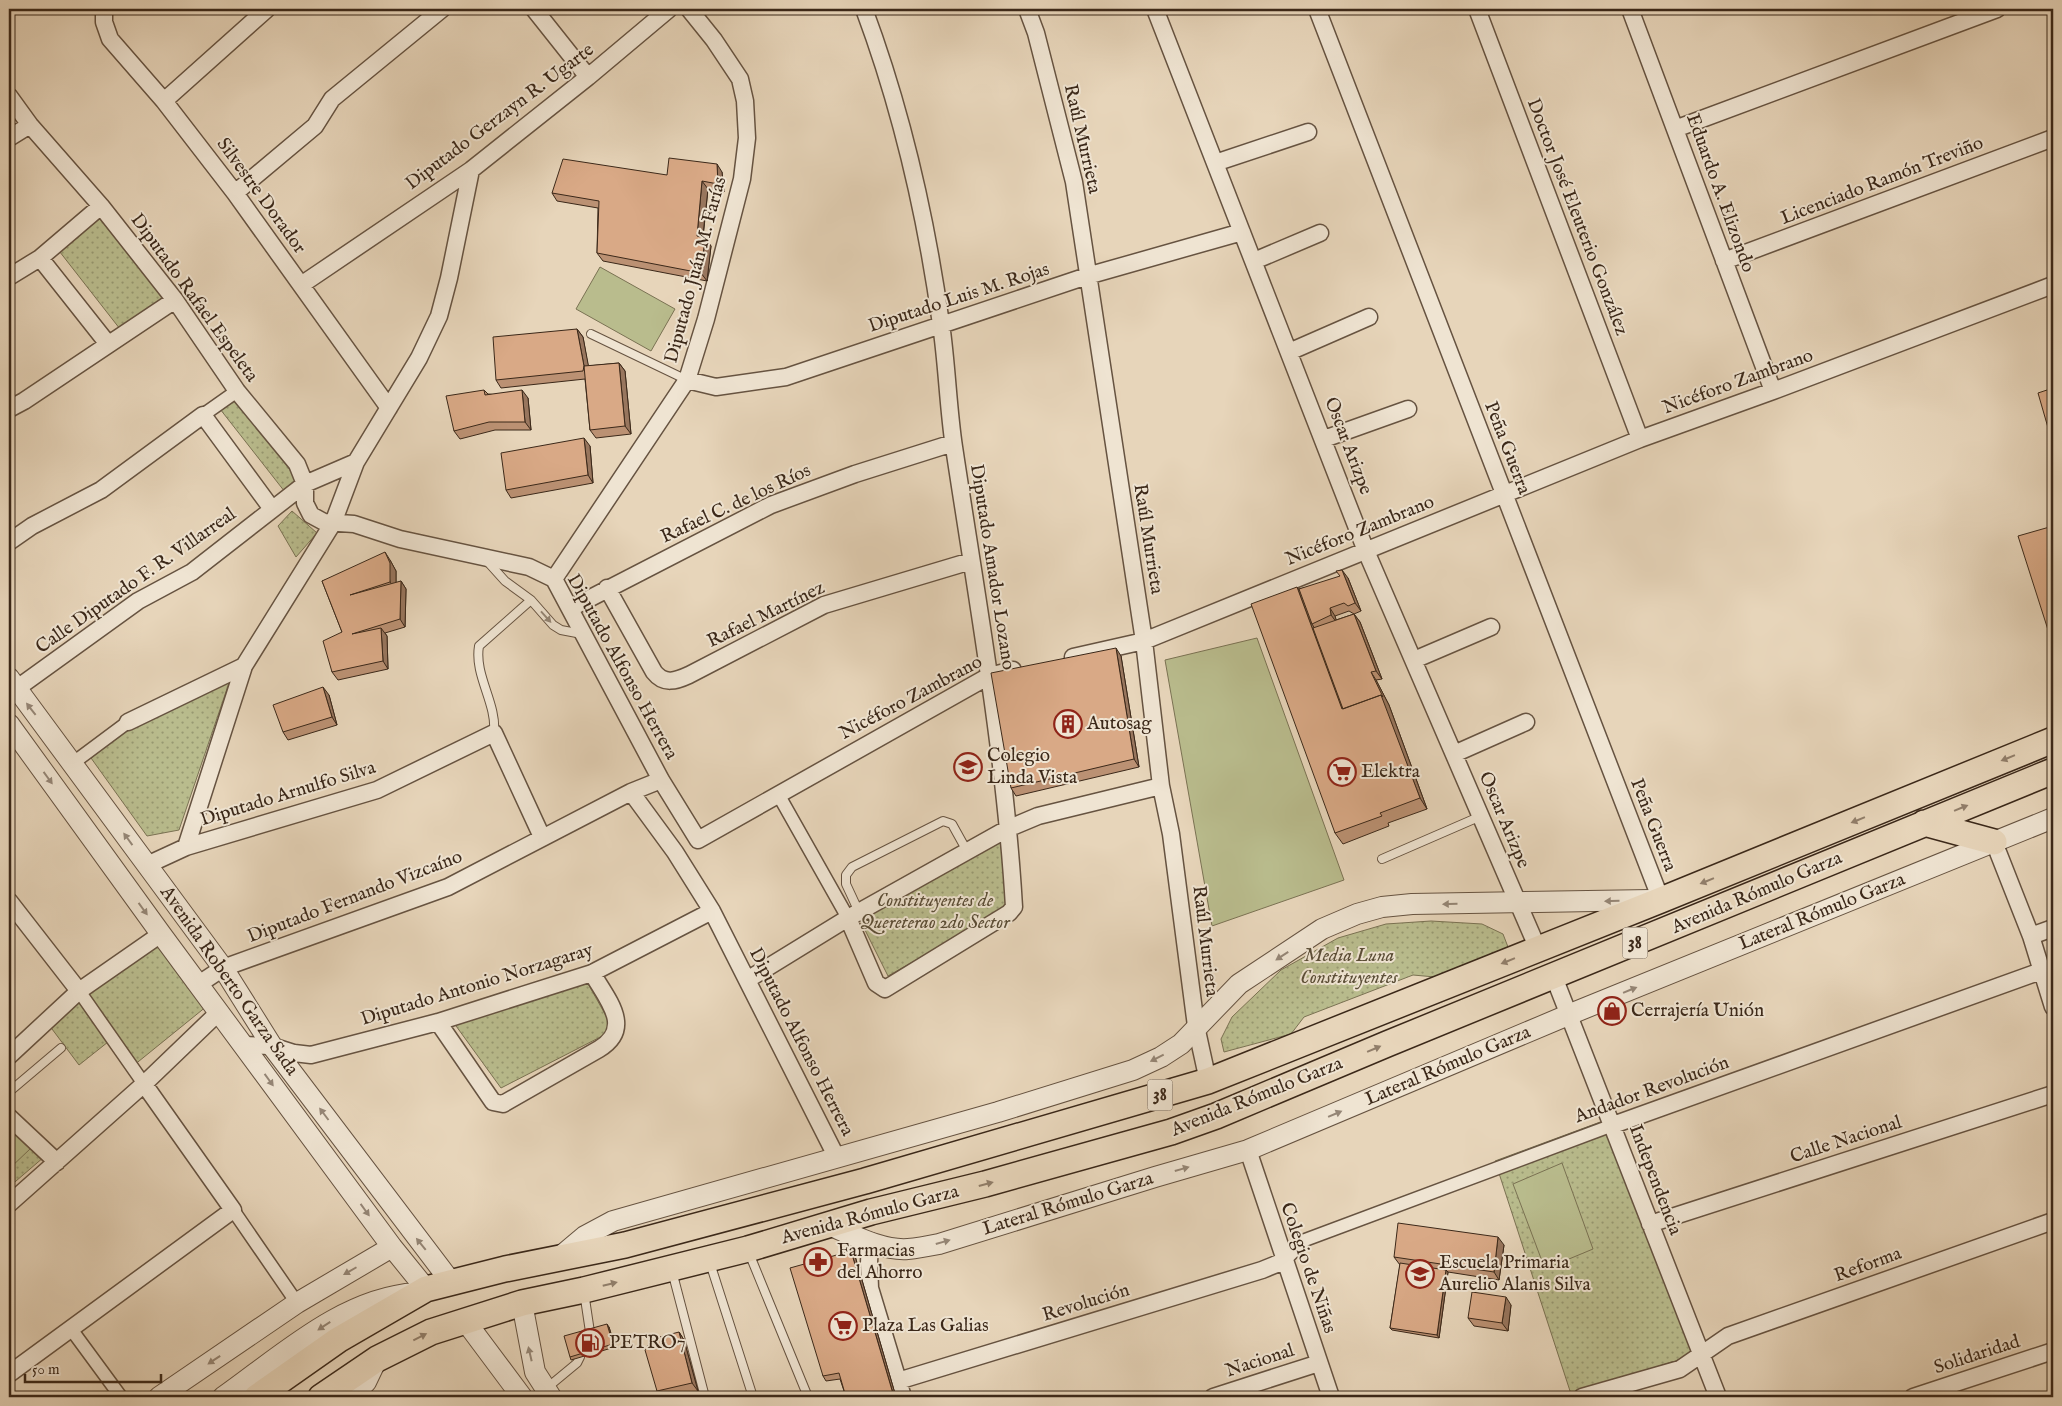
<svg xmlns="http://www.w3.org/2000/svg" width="2062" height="1406" viewBox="0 0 2062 1406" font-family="'IM FELL English',serif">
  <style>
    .park { fill: url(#park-dots); stroke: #7a7253 }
    .garden { fill: #b9bc8d; stroke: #7a7253 }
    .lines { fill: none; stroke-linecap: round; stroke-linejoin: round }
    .service-casing { stroke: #665341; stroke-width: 10 }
    .pedestrian-casing { stroke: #665341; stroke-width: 15 }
    .minor-casing { stroke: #665341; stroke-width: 19 }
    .tertiary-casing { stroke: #665341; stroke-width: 22 }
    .primary-casing { stroke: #3b2819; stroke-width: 28 }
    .service { stroke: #efe4d2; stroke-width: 8 }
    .pedestrian { stroke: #efe4d2; stroke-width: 12 }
    .minor { stroke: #efe4d2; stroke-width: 16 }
    .tertiary { stroke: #efe4d2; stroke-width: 20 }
    .primary { stroke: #e7d5ba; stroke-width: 25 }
    .wall { fill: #bb9173; stroke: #3b2819 }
    .shaded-wall { fill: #98765e; stroke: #3b2819 }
    .building { fill: #d9a986; stroke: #3b2819 }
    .oneway { fill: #958676 }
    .oneway2 { fill: #917e6a }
    .labels { text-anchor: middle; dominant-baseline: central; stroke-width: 4; stroke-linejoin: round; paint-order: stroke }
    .shield { fill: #efe4d2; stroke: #716050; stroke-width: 1 }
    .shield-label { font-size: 18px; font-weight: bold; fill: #3b2819 }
    .street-label { font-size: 19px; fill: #3b2819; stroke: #efe4d2 }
    .poi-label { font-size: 19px; fill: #3b2819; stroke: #efe4d2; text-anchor: start }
    .park-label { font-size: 19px; font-style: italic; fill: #5a4d36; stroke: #efe4d2 }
  </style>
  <defs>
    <pattern id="park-dots" width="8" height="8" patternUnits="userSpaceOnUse" patternTransform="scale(1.25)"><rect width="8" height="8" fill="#b9bc8d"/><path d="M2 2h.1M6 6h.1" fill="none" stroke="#989972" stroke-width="1.8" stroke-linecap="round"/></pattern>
  </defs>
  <rect width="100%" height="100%" fill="#e7d5ba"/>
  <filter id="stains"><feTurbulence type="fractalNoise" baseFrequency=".004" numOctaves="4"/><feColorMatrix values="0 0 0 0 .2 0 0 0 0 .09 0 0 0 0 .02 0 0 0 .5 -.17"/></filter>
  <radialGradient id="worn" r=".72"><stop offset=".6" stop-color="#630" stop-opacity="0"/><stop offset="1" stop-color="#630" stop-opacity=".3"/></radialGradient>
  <path class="park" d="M104 212 166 296 120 329 56 247Z
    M236 397 298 481 285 492 220 409Z
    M292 511 317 533 296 557 278 526Z
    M230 680 179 830 147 836 91 758 132 726Z
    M999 837 1012 905 888 976 859 918Z
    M1431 921 1482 924 1503 934 1508 947 1435 977 1413 975 1304 1017 1291 1034 1224 1052 1221 1039 1232 1017 1281 970 1338 938 1386 924Z
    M157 941 207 1006 128 1070 108 1042 79 1065 49 1025Z
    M587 982 614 1030 501 1088 451 1019Z
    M1603 1121 1694 1355 1571 1394 1495 1161Z
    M9 1123 44 1157 9 1187Z"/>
  <path class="garden" d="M600 267 675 309 651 351 576 309Z
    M1257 638 1344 880 1212 926 1165 660Z
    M9 1126 30 1149 9 1169Z
    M1562 1163 1593 1249 1545 1269 1513 1184Z"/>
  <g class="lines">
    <defs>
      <path id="service" d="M591 334 687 380
        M487 561 505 581 531 600 553 625 561 630 582 634
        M494 733C497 703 474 676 479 646L531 600
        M1382 859 1481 816
        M859 912 846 884V875L852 867 943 821 952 824 967 851
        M9 1092 61 1048
        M749 1253 808 1397
        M710 1263 753 1397
        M672 1271 705 1397
        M584 1292 590 1332
        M536 1397 577 1363 580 1357"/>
      <path id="pedestrian" d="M203 415 237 391
        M73 763 128 722
        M778 794 848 918
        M79 991 144 1084
        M233 1210 297 1303
        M1284 1261 1305 1240 1613 1125
        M71 1329 121 1397"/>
      <path id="minor" d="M104 9V22L110 39 164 101 235 193 389 408
        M534 9 588 77
        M1027 9 1036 33 1074 182 1144 641 1161 786 1171 834 1196 1026 1208 1081
        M1155 9 1366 551 1538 949
        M1317 9 1661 900
        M1477 9 1640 439
        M1630 9 1773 391
        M9 96 30 125 101 206 175 300 237 391 297 464 305 484V503L311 515 324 522 354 524 400 539 529 567 554 579 661 780 698 840 989 676 1013 670
        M164 101 267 9
        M1675 129 1997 9
        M9 138 30 125
        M1215 163 1308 132
        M235 193 315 126 332 99 442 9
        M40 258 108 344
        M1254 261 1320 233
        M1724 261 2053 138
        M9 277 40 258 101 206
        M301 285 471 170 588 77 669 9
        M1289 352 1369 317
        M687 380 716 387 786 377 1087 276 1242 232
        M9 409 24 401 175 300
        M1324 439 1408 409
        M9 542 32 526 101 490 203 415 272 509
        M554 579 687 380 706 319 742 179 747 138 745 101 740 79 714 40 689 9
        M607 588 654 672C664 685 676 681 689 675L824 605 971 561
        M571 608 771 505 855 474 953 443
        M1073 657 1144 641 1640 439 1773 391 2053 285
        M1414 660 1491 627
        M9 690 16 689 138 601 192 572 305 484 356 462
        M128 722 244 666
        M1454 754 1526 722
        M631 792 675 852 712 911 837 1158
        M1994 842 2031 936 2053 1007
        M186 847 244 666 333 523 356 462 419 358 439 316 449 278 471 170
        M147 865 186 847 377 790 494 733 542 837
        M9 901 79 991
        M848 918 876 983 885 989 1009 913 1014 907C1005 753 977 600 954 447 948 407 947 365 941 324 926 216 902 111 864 9
        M2031 936 2053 928
        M1554 977 1718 1397
        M747 980 848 918 1007 829 1038 816 1161 786
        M199 984 223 968 448 887 631 792 661 780
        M438 1022 493 1102 503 1104 599 1049C634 1028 607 999 592 973
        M243 1045 272 1046 294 1053 311 1055 438 1022 592 973 712 911
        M9 1056 79 991 161 934
        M9 1117 57 1162
        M1613 1125 2041 971
        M1248 1150 1331 1397
        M9 1204 144 1084 219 1012
        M1650 1224 2053 1094
        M870 1241 869 1263 870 1288 903 1397
        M9 1374 233 1210 144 1084
        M898 1381 1262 1270 1284 1261
        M1213 1397 1319 1363
        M1582 1397 1680 1369 1728 1336 2053 1221
        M1913 1397 2053 1351"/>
      <path id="tertiary" d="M9 678 223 968 272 1046 451 1282
        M9 724 161 934 392 1247 426 1289
        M829 1225C853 1235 882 1251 908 1249 919 1248 929 1246 939 1244L1155 1177 1248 1150 1568 1015 2053 818
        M560 1257 585 1236 613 1221 998 1112 1133 1070 1161 1057 1181 1044 1239 984 1322 929 1357 914 1382 907 1412 904 1651 900
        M522 1303 535 1372 551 1397
        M466 1322 522 1397
        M159 1397 297 1303 392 1247
        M223 1397C281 1356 343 1298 416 1293
        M351 1397 366 1382 377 1359"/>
      <path id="primary" d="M1924 823 1994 842
        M257 1397 338 1340 426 1289 505 1269 625 1245 865 1181 1208 1081 1661 900 2053 740
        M321 1397 377 1359 431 1332 522 1303 584 1290 748 1249 871 1212 985 1184 1171 1132 1216 1116 1387 1044 2053 771"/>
    </defs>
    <use href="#service" class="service-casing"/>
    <use href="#pedestrian" class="pedestrian-casing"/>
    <use href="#minor" class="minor-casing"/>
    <use href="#tertiary" class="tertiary-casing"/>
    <use href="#primary" class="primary-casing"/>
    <use href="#service" class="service"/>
    <use href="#pedestrian" class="pedestrian"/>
    <use href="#minor" class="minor"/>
    <use href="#tertiary" class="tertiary"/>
    <use href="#primary" class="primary"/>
  </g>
  <path class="wall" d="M722 172 724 192 708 189 703 238H705L711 246 707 281 603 261 597 253 598 208 557 201 552 193Z
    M577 329 583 337 588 366 619 363 625 371 631 434 596 438 590 430 585 379 501 388 496 380Z
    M484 390 488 394 528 398 531 430H495L460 439 454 431Z
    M590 446 593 483 511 498 506 490Z
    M2053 526V638L2049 633Z
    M390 560 396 571V583L401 581 406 589 405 627 385 633 387 636 388 669 338 680 332 672 342 632 322 581Z
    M1348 578 1361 611 1354 614 1349 611 1335 616 1336 620 1354 614 1360 622 1382 679 1376 680 1389 705 1427 809 1388 823 1389 826 1343 844 1335 833 1299 589Z
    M1121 656 1139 767 1016 796 1011 788Z
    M329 695 337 725 288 740 283 732Z
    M1504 1245 1499 1280 1448 1272 1439 1338 1392 1330 1390 1328 1400 1265 1394 1257Z
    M851 1251 855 1256 896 1397H846L840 1379 826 1381 823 1376Z
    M1511 1305 1508 1331 1474 1326 1468 1318Z
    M609 1327 615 1347 571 1360 570 1357Z
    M679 1332 684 1340 698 1391 671 1397H661L657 1391Z"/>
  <path class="shaded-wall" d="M717 164 722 172 724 192 718 184Z
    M702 181 708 189 702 244 697 236Z
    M705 238 711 246 707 281 701 273Z
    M577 329 583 337 590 374 584 366Z
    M619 363 625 371 631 434 625 426Z
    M522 390 528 398 531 430 525 422Z
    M584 438 590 446 593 483 588 475Z
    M385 552 390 560 396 571V590L390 582Z
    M1342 570 1348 578 1361 611 1355 603Z
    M401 581 406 589 405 627 400 619Z
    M1297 587 1305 597 1312 624 1317 632 1346 711 1342 709Z
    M1330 608 1335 616 1337 623 1331 615Z
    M1354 614 1360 622 1382 679 1376 671Z
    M381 628 387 636 388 669 383 661Z
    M1116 648 1121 656 1139 767 1134 759Z
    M1371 672 1376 680 1389 705 1427 809 1420 798Z
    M323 687 329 695 337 725 332 717Z
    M1498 1237 1504 1245 1499 1280 1494 1272Z
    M851 1251 855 1256 896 1397H894Z
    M1446 1270 1448 1272 1439 1338 1437 1335Z
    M1506 1297 1511 1305 1508 1331 1502 1323Z
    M607 1324 609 1327 615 1347 613 1344Z
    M679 1332 684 1340 698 1391 692 1383Z"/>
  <path class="building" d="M669 158 717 164 718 184 702 181 697 236 705 238 701 273 597 253 599 201 552 193 563 159 667 175Z
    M577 329 584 366 619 363 625 426 590 430 584 366 583 371 496 380 493 337Z
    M2053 388V445L2038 393Z
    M484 390 485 395 522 390 525 422H489L454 431 446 396Z
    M584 438 588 475 506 490 501 453Z
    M2053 526V632L2049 633 2018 536Z
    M385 552 390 563V582L350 595 401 581 400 619 352 634 381 628 383 661 332 672 323 641 342 632 322 581Z
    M1342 570 1355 603 1348 606 1344 603 1330 608 1331 615 1312 624 1299 589 1340 576 1336 571Z
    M1297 587 1342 709 1381 695 1420 798 1380 813 1382 816 1335 833 1251 604Z
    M1354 614 1376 671 1371 672 1383 697 1381 695 1343 709 1313 628Z
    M1116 648 1134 759 1011 788 991 673Z
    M323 687 332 717 283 732 273 705Z
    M1398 1223 1498 1237 1494 1272 1394 1257Z
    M851 1251 894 1397H846L839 1373 823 1376 790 1268Z
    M1400 1263 1446 1270 1437 1335 1390 1328Z
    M1472 1292 1506 1297 1502 1323 1468 1318Z
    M607 1324 613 1344 570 1357 564 1336Z
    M679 1332 692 1383 657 1391 645 1350 652 1339Z"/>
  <defs><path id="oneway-solid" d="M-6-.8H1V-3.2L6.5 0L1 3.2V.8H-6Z" transform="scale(1.25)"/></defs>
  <g class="oneway">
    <use href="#oneway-solid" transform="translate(546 617) rotate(48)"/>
    <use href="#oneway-solid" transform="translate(31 709) rotate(-128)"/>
    <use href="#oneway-solid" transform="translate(48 778) rotate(54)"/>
    <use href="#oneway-solid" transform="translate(128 839) rotate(-126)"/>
    <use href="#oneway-solid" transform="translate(1612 901) rotate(179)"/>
    <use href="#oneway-solid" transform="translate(1450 904) rotate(179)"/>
    <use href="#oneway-solid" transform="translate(143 909) rotate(54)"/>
    <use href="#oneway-solid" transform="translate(1282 956) rotate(147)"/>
    <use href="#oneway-solid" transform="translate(1630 990) rotate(-22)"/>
    <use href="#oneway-solid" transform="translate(1157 1058) rotate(153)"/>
    <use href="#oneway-solid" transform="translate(269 1080) rotate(54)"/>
    <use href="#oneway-solid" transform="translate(324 1114) rotate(-127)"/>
    <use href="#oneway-solid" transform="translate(1335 1114) rotate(-23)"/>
    <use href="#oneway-solid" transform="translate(1182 1169) rotate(-16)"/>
    <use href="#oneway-solid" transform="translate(365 1210) rotate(54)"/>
    <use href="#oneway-solid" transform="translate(943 1242) rotate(-16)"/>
    <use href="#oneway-solid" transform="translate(421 1244) rotate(-129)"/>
    <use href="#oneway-solid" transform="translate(350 1271) rotate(150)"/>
    <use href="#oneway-solid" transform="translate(324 1326) rotate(147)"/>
    <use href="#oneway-solid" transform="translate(530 1354) rotate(-103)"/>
    <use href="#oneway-solid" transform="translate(214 1360) rotate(146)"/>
  </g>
  <g class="oneway2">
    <use href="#oneway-solid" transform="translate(2008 758) rotate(158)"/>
    <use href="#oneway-solid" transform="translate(1961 808) rotate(-22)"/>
    <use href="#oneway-solid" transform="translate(1858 820) rotate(158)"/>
    <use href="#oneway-solid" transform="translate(1707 881) rotate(158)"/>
    <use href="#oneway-solid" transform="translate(1508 961) rotate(158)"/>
    <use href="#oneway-solid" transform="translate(1374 1049) rotate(-23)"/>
    <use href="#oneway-solid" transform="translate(986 1184) rotate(-15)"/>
    <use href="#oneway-solid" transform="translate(610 1284) rotate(-14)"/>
    <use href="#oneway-solid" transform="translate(420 1337) rotate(-27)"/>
  </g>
  <defs>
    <symbol id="building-ring" viewBox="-11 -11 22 22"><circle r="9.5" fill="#efe4d2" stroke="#8f2418" stroke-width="1.5"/><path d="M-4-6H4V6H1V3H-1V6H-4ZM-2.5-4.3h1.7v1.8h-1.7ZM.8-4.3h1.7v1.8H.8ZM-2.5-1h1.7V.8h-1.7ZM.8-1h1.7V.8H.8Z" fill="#8f2418"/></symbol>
    <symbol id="school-ring" viewBox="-11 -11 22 22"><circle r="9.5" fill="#efe4d2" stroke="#8f2418" stroke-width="1.5"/><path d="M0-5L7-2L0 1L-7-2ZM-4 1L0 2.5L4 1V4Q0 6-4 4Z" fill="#8f2418"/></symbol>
    <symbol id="supermarket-ring" viewBox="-11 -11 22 22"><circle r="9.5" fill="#efe4d2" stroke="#8f2418" stroke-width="1.5"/><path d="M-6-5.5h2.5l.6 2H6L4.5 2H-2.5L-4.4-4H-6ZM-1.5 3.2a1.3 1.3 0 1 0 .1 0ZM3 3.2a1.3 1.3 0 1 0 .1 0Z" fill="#8f2418"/></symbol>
    <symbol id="shop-ring" viewBox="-11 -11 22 22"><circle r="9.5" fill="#efe4d2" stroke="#8f2418" stroke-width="1.5"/><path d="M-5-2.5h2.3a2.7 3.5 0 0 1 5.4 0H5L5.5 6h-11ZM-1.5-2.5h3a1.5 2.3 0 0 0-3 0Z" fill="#8f2418"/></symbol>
    <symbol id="pharmacy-ring" viewBox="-11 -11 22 22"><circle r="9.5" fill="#efe4d2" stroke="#8f2418" stroke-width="1.5"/><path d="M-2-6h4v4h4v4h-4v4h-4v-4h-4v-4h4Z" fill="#8f2418"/></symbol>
    <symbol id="fuel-ring" viewBox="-11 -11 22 22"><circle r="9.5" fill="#efe4d2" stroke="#8f2418" stroke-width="1.5"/><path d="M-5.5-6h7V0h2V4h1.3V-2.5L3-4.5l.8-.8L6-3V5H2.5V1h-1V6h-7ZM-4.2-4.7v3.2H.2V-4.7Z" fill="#8f2418"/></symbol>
  </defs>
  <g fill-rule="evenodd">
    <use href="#building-ring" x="1052" y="708" width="32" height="32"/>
    <use href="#school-ring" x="952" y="751" width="32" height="32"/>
    <use href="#supermarket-ring" x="1326" y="756" width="32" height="32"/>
    <use href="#shop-ring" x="1596" y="995" width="32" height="32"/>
    <use href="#pharmacy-ring" x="802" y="1246" width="32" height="32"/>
    <use href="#school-ring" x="1404" y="1258" width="32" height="32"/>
    <use href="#supermarket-ring" x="827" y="1310" width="32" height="32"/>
    <use href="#fuel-ring" x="574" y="1327" width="32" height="32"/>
  </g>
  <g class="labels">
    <g class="shield">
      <rect x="1622.5" y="927.5" width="25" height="31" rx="4"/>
      <rect x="1147.5" y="1079.5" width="25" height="31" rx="4"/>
    </g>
    <g class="shield-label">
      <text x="1635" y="943">38</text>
      <text x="1160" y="1095">38</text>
    </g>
    <g class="street-label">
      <text transform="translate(500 117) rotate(-37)">Diputado Gerzayn R. Ugarte</text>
      <text transform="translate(1082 139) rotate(77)">Raúl Murrieta</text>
      <text transform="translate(1882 181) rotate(-21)">Licenciado Ramón Treviño</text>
      <text transform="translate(1720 193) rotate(70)">Eduardo A. Elizondo</text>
      <text transform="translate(261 196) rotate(54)">Silvestre Dorador</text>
      <text transform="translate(1577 217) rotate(69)">Doctor José Eleuterio González</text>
      <text transform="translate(696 270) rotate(-75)">Diputado Juán M. Farías</text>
      <text transform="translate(194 298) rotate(54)">Diputado Rafael Espeleta</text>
      <text transform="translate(959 298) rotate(-18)">Diputado Luis M. Rojas</text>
      <text transform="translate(1738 382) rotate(-20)">Nicéforo Zambrano</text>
      <text transform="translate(1348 446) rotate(69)">Oscar Arizpe</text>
      <text transform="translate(1507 448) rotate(69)">Peña Guerra</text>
      <text transform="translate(736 504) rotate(-25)">Rafael C. de los Ríos</text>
      <text transform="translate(1360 531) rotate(-22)">Nicéforo Zambrano</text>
      <text transform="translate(1148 539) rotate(81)">Raúl Murrieta</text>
      <text transform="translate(992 567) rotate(81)">Diputado Amador Lozano</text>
      <text transform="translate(136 581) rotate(-35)">Calle Diputado F. R. Villarreal</text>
      <text transform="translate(766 615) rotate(-26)">Rafael Martínez</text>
      <text transform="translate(622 667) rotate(61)">Diputado Alfonso Herrera</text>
      <text transform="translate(911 698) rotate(-28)">Nicéforo Zambrano</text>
      <text transform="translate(288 794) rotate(-17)">Diputado Arnulfo Silva</text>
      <text transform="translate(1504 820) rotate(67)">Oscar Arizpe</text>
      <text transform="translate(1653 825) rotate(69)">Peña Guerra</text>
      <text transform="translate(1757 893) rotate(-23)">Avenida Rómulo Garza</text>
      <text transform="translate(355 897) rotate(-21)">Diputado Fernando Vizcaíno</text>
      <text transform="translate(1822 912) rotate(-22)">Lateral Rómulo Garza</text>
      <text transform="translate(1205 941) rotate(83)">Raúl Murrieta</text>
      <text transform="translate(229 981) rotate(55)">Avenida Roberto Garza Sada</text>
      <text transform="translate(477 985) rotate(-17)">Diputado Antonio Norzagaray</text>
      <text transform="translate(801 1042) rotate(63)">Diputado Alfonso Herrera</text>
      <text transform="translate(1448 1066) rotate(-23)">Lateral Rómulo Garza</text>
      <text transform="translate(1652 1090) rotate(-20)">Andador Revolución</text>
      <text transform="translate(1257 1097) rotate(-22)">Avenida Rómulo Garza</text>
      <text transform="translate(1846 1140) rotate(-18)">Calle Nacional</text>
      <text transform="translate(1655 1180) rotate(69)">Independencia</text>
      <text transform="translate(1068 1204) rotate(-17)">Lateral Rómulo Garza</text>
      <text transform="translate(870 1215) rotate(-15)">Avenida Rómulo Garza</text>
      <text transform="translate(1868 1265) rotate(-20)">Reforma</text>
      <text transform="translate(1308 1268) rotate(71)">Colegio de Niñas</text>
      <text transform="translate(1086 1303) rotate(-17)">Revolución</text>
      <text transform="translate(1977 1355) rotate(-18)">Solidaridad</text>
      <text transform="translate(1260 1361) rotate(-18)">Nacional</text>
    </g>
    <g class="poi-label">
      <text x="1087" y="724">Autosag</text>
      <text x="987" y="756">Colegio<tspan x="987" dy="22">Linda Vista</tspan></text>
      <text x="1361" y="772">Elektra</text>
      <text x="1631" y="1011">Cerrajería Unión</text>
      <text x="837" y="1251">Farmacias<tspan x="837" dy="22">del Ahorro</tspan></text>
      <text x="1439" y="1263">Escuela Primaria<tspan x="1439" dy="22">Aurelio Alanis Silva</tspan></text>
      <text x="862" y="1326">Plaza Las Galias</text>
      <text x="609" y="1343">PETRO7</text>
    </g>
    <g class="park-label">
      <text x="935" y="901">Constituyentes de<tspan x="935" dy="22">Quereterao 2do Sector</tspan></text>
      <text x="1349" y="956">Media Luna<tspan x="1349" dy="22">Constituyentes</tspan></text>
    </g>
  </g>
  <rect width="2062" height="1406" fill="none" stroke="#e7d5ba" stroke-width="30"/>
  <rect x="10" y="10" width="2042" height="1386" fill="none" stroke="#3b2819" stroke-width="2.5"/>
  <rect x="15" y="15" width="2032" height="1376" fill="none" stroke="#3b2819"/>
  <path d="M25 1374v8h136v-8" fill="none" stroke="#3b2819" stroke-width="2.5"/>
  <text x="32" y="1374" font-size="15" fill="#3b2819" stroke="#efe4d2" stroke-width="4" paint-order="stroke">50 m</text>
  <rect width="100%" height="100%" filter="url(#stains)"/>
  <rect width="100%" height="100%" fill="url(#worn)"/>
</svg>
